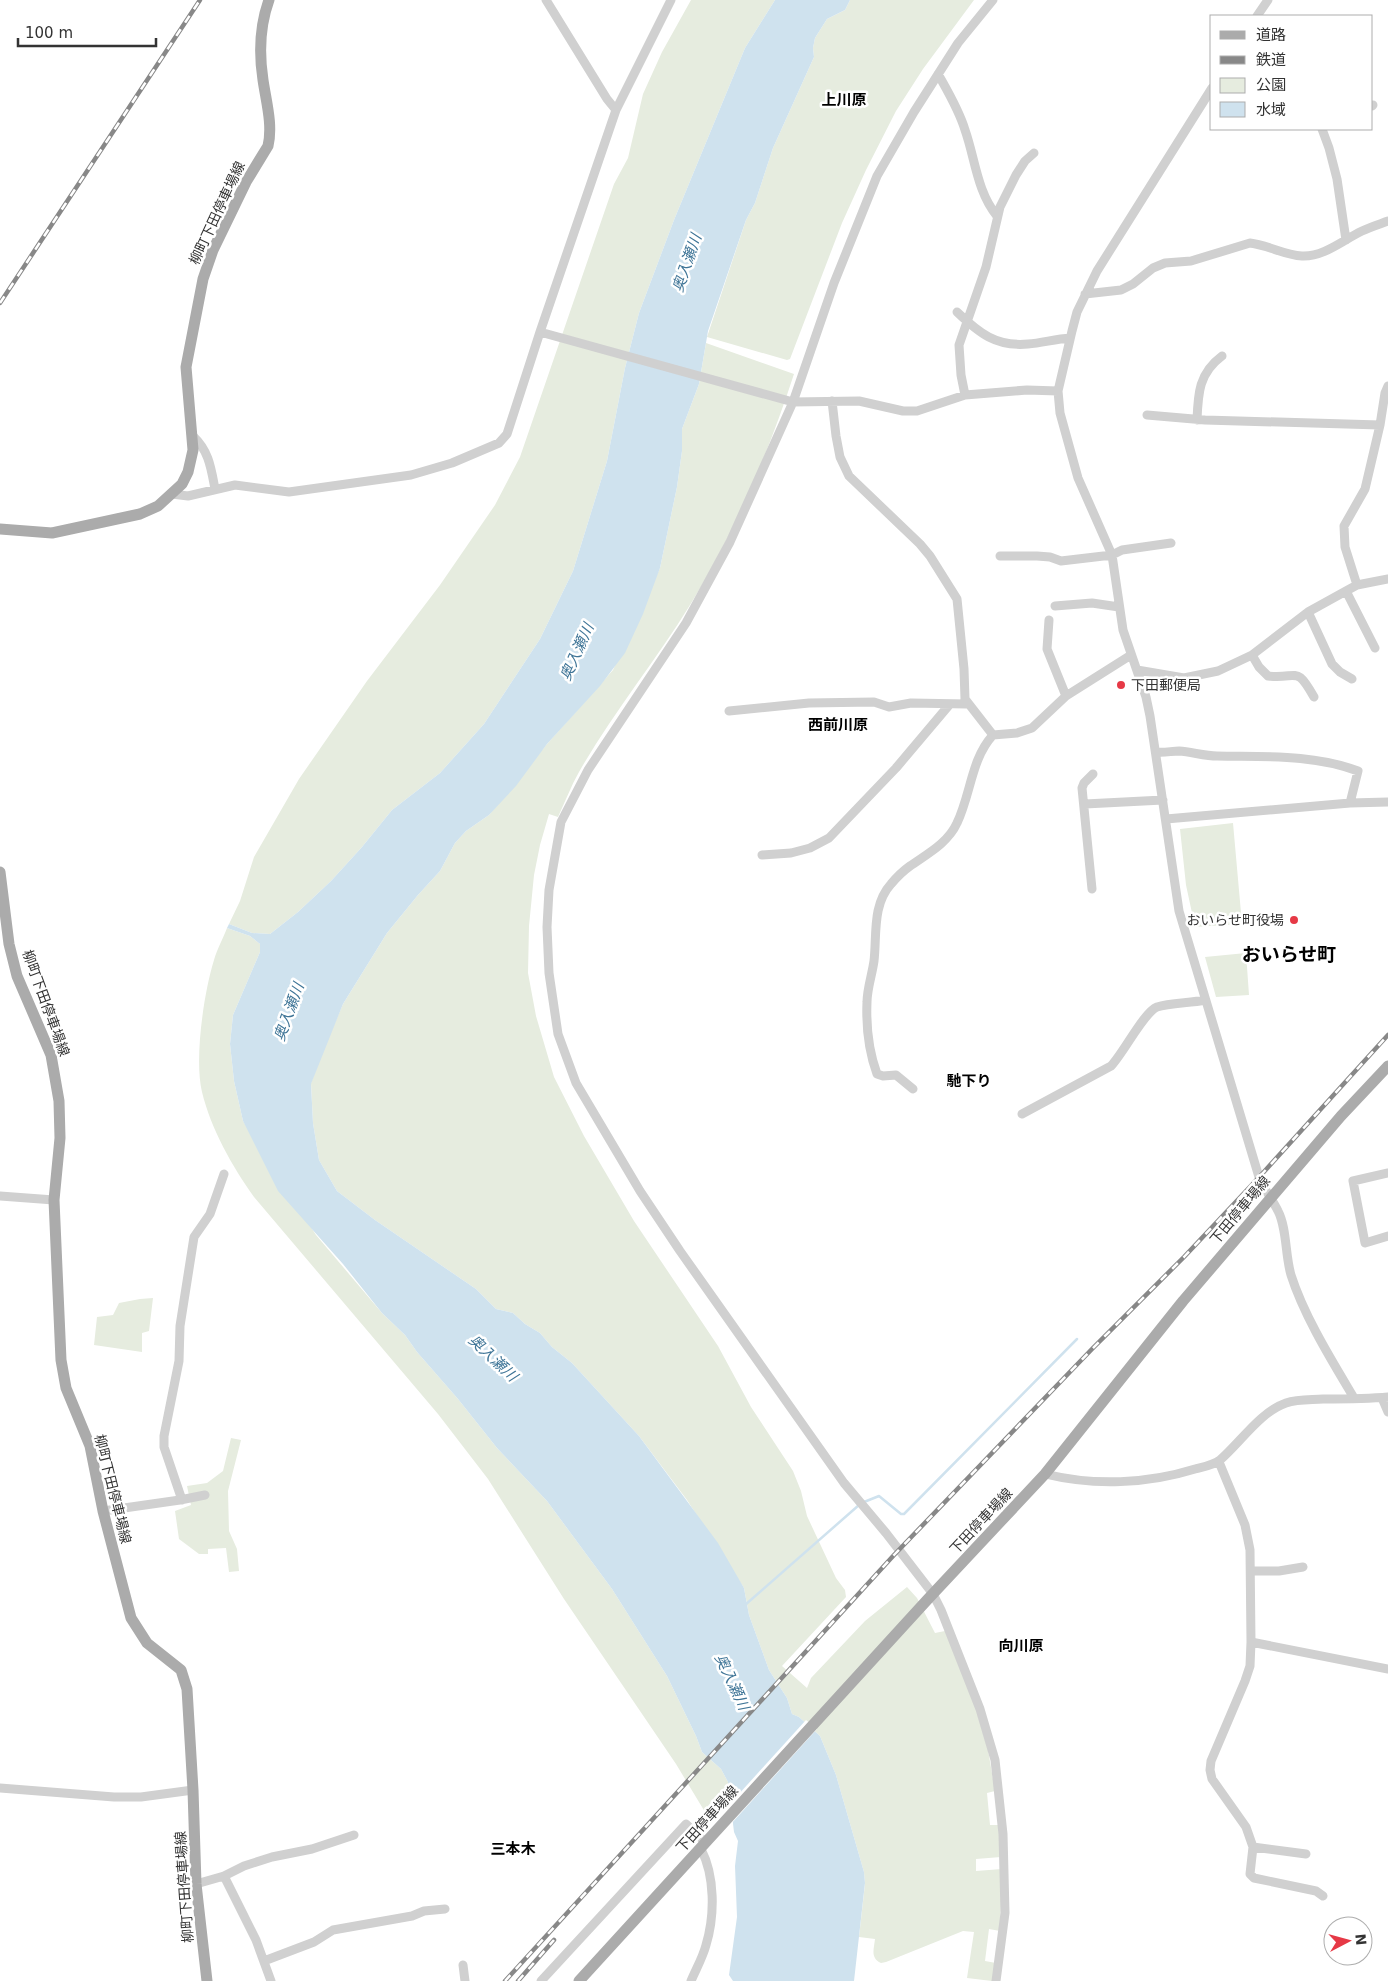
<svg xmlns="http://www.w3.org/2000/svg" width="1388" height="1981" viewBox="0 0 1388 1981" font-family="'DejaVu Sans','Noto Sans JP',sans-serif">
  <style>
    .green { fill: #e6ecdf }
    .water { fill: #cfe2ee }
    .pier { fill: #fff }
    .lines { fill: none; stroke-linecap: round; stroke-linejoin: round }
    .stream { stroke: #cfe2ee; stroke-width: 2.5 }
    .minor { stroke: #d0d0d0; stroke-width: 9 }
    .major { stroke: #ababab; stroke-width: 11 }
    .rail-casing { stroke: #888; stroke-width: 4.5 }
    .rail { stroke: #fff; stroke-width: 2.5; stroke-dasharray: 8; stroke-linecap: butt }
    .poi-dot { fill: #e63946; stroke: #fff; stroke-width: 2 }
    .labels { text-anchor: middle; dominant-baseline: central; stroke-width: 5; stroke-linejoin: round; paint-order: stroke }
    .street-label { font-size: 14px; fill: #333; stroke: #fff }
    .poi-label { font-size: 14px; fill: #333; stroke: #fff; text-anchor: start }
    .neighbourhood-label { font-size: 15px; font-weight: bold; fill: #000; stroke: #fff }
    .water-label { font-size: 15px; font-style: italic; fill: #3f7597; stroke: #fff }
    .district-label { font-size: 19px; font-weight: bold; fill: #000; stroke: #fff }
  </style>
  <rect width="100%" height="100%" fill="#fff"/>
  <path class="green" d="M691 0H775L745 48 674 220 639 313 625 368 607 461 573 571 540 639 484 724 440 773 392 810 362 847 331 881 298 912 270 934 252 933 229 924 240 901 254 857 299 779 367 681 440 585 495 505 520 457 614 184 628 158 643 94 662 52Z
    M850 0H974L923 69 896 111 866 170 842 223 790 359 787 360 707 337 746 220 755 203 773 148 814 57 813 48 815 38 827 19 845 10Z
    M706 343 794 374C768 454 734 534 690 605 655 662 612 714 579 772 571 786 565 802 558 817L549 814 540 845 534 875 529 926 528 973 536 1016 554 1077 584 1136 634 1221 718 1346 751 1407 793 1471 801 1491 807 1516 836 1578 845 1590 846 1597 782 1666 807 1688 811 1678 865 1621 907 1587 917 1598 935 1633 945 1631 976 1709 988 1750 995 1791 987 1793 990 1825H999L1001 1857 976 1859V1871L1002 1869 1000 1931 989 1929 985 1961 996 1963 992 1981 967 1978 974 1932 963 1931 886 1962 881 1963C870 1958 874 1949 875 1939L859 1937 865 1884 864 1872 836 1775 820 1736 799 1717 792 1714 787 1698 769 1670 749 1615 744 1588 687 1500 639 1436 572 1363 552 1347 540 1333 525 1324 513 1313 496 1309 476 1289 375 1220 337 1191 319 1160 313 1123 311 1083 325 1046 343 1004 387 933 418 895 440 871 455 843 466 831 489 815 547 744 613 670 660 568 677 487 682 451V429L699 384Z
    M1233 823 1242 924 1195 927 1186 885 1180 829Z
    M227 928 250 936 260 944V952L233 1015 230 1044 234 1081 243 1121 316 1235 382 1313 405 1335 417 1352 458 1399 497 1448 547 1501 612 1589 667 1676 696 1736 702 1752 721 1769 728 1782 729 1791C722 1800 715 1809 705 1812L676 1764 564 1599 488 1479 438 1414 254 1197C232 1166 211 1129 202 1092 194 1059 204 992 214 960 217 949 223 939 227 928Z
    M1246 953 1249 995 1216 997 1205 957Z
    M153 1298 149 1331 142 1333V1352L94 1345 97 1317 113 1315 119 1303 140 1299Z
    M231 1438 241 1440 228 1491 229 1531 237 1549 239 1571 229 1572 226 1548 208 1549V1554H199L179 1539 175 1511 191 1505 187 1486 207 1483 223 1471Z"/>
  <path class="water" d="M775 0H850L845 10 827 19 815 38 813 48 814 57 773 148 755 203 746 220 708 331 699 384 682 429V451L677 487 660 568 643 614 625 653 600 686 547 744 516 786 489 815 466 831 455 843 440 871 418 895 387 933 343 1004 311 1084 313 1123 319 1160 337 1191 375 1220 476 1289 496 1309 513 1313 525 1324 540 1333 552 1347 572 1363 639 1436 718 1543 744 1588 749 1615 769 1670 787 1698 792 1714 799 1717 820 1736 836 1775 864 1872 865 1883 854 1981H733L729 1975 737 1917 735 1866 738 1841 734 1832 728 1782 721 1769 702 1752 696 1736 667 1676 612 1589 547 1501 497 1448 458 1399 417 1352 405 1335 382 1313 343 1264 278 1191 243 1121 234 1081 230 1044 233 1015 260 952V944L250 936 227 928 229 924 252 933 270 934 298 912 331 881 362 847 392 810 440 773 484 724 540 639 573 571 607 461 625 368 639 313 674 220 745 48Z"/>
  <path class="pier" d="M806 1720 817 1729 731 1824 728 1806Z"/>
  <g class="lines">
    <path class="stream" d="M864 1502 879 1496 901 1514H904L1077 1339
      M745 1605 859 1505"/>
    <path class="minor" d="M546 0 607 99 616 110
      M993 0 958 43 914 112 877 176 834 283 793 402 730 542 686 623 588 770 561 822 549 890 547 927 549 973 558 1034 576 1083 640 1191 680 1251 844 1483 886 1533 933 1594 941 1610 980 1709 995 1760 1003 1834 1005 1913 996 1981
      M1257 16 1268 0
      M938 74C948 92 959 110 965 130 975 158 977 192 997 216
      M1212 88 1097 271 1077 312 1072 331 1058 391 1060 413 1078 478 1112 555 1123 630 1146 697 1150 716 1179 911 1259 1177C1264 1189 1272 1199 1278 1211 1287 1228 1285 1255 1291 1275 1304 1316 1332 1361 1354 1398
      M1372 106 1373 105
      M1322 129 1329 148 1337 179 1346 240
      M1085 294 1121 290 1133 284 1153 268 1165 263 1191 261 1250 243C1268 245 1284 255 1302 256 1324 257 1343 240 1362 231 1370 227 1380 224 1388 221
      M957 312C979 333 996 347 1028 344 1042 343 1055 339 1070 338
      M540 332 793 402 859 401 903 411H917L965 395 1027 390 1058 391
      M965 395 961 375 959 345 986 267 1000 207 1016 175 1025 161 1034 153
      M832 401 836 436 840 457 849 476 920 544 930 556 957 599 964 669 965 699 993 735
      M1147 415 1205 420 1380 425
      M1197 420C1198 393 1199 373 1222 356
      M193 436C209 451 211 468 215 489
      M172 494 188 496 235 485 289 492 411 475 452 463 499 443 507 434 540 332 616 110 671 0
      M1000 556H1037L1050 557 1061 561 1112 555 1122 550 1171 543
      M1357 585 1345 547 1344 526 1365 489 1380 425 1385 393 1388 386
      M1346 591 1375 648
      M1055 606 1092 603 1119 607
      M1308 612 1332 664 1340 672 1352 679
      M1049 620 1047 649 1066 696
      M1252 655 1259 667 1268 676C1299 679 1296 665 1314 697
      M1137 670 1184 678 1218 671 1252 655 1308 612 1346 591 1357 585 1388 579
      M729 711 809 703 874 702 889 707 911 703 967 704
      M1156 752C1164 753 1172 751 1179 751 1192 752 1205 756 1217 756 1265 757 1313 754 1358 771L1350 803
      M1085 804 1163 800
      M1166 819 1350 803 1388 802
      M762 855 791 853 810 848 829 838 896 768 950 704
      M1092 889 1082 788 1084 783 1093 774
      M913 1089 896 1075 883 1076 877 1074C869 1052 866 1026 867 1002 867 989 872 975 874 961 877 935 872 905 891 884 896 878 903 871 910 866 927 854 948 843 957 823 971 794 971 759 993 735L1017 733 1032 728 1066 696 1131 655
      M1022 1114 1111 1066C1123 1054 1144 1012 1157 1007 1170 1003 1191 1003 1205 1000
      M1388 1173 1353 1181 1365 1243 1388 1236
      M0 1196 54 1200
      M1382 1398 1388 1412
      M1219 1462 1245 1525 1250 1550 1251 1642 1250 1666 1245 1681 1211 1761 1210 1770 1212 1779 1246 1827 1253 1847 1306 1854
      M1045 1474C1094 1486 1147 1484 1195 1469 1203 1467 1214 1465 1220 1460 1240 1443 1260 1412 1286 1403 1298 1399 1311 1400 1323 1399 1345 1399 1367 1399 1388 1397
      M182 1500 164 1447V1436L179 1361 180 1326 194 1237 210 1214 224 1174
      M103 1511 180 1500 205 1495
      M1251 1571H1279L1303 1567
      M1251 1642 1388 1669
      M0 1788 114 1797H141L193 1790
      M1253 1847 1250 1874 1254 1878 1316 1891 1323 1896
      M224 1876 256 1940 271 1981
      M196 1884 224 1876 244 1866 272 1857 312 1849 354 1835
      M264 1961 314 1942 333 1930 412 1916 424 1911 445 1909
      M463 1965 465 1981
      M541 1981 686 1824 706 1843
      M691 1981C696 1969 703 1957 706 1945 715 1915 715 1876 701 1849"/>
    <path class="major" d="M0 529 52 533 140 514 158 506 182 484 188 472 193 450 186 367 203 279 213 250 246 182 268 146C273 125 266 101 263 80 259 54 260 25 269 0
      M0 872 9 944 17 976 51 1055 59 1101 60 1138 54 1200 61 1360 66 1388 90 1446 103 1511 131 1618 147 1643 181 1670 187 1689 193 1790 196 1884 207 1981
      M579 1981 928 1599 1045 1474 1183 1301 1341 1116 1388 1066"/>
    <defs>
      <path id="rail" d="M0 303 200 0
        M505 1981 894 1555 1092 1349 1184 1257 1262 1174 1388 1035
        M518 1981 554 1940"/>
    </defs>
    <use href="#rail" class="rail-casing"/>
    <use href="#rail" class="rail"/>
  </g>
  <g class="poi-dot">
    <circle cx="1121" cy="685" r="5"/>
    <circle cx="1294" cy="920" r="5"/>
  </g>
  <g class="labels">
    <g class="street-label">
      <text transform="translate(217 213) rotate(-65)">柳町下田停車場線</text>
      <text transform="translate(46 1003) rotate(70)">柳町下田停車場線</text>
      <text transform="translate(1240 1210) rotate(-50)">下田停車場線</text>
      <text transform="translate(113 1489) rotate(76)">柳町下田停車場線</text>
      <text transform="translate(981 1521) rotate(-47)">下田停車場線</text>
      <text transform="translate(707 1819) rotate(-48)">下田停車場線</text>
      <text transform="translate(184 1887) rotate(-94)">柳町下田停車場線</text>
    </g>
    <g class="poi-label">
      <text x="1131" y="685">下田郵便局</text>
      <text x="1284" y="920" text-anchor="end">おいらせ町役場</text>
    </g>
    <g class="neighbourhood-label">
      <text x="844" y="100">上川原</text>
      <text x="838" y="725">西前川原</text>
      <text x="969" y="1081">馳下り</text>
      <text x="1021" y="1646">向川原</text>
      <text x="513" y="1849">三本木</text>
    </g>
    <g class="water-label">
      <text transform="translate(687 263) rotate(-71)">奥入瀬川</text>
      <text transform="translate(577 652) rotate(-66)">奥入瀬川</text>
      <text transform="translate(289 1012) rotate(-70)">奥入瀬川</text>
      <text transform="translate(493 1358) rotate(43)">奥入瀬川</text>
      <text transform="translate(732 1682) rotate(65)">奥入瀬川</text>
    </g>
    <g class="district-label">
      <text x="1289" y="954">おいらせ町</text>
    </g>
  </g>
  <rect x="1210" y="15" width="162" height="115" fill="#ffffff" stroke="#adadad"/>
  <rect x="1220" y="31" width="25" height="8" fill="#ababab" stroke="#adadad"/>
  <text x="1256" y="40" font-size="15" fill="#333333">道路</text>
  <rect x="1220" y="56" width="25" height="8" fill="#888888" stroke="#adadad"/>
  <text x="1256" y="65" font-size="15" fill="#333333">鉄道</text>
  <rect x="1220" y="78" width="25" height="15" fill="#e6ecdf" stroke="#adadad"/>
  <text x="1256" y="90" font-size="15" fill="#333333">公園</text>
  <rect x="1220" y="102" width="25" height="15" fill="#cfe2ee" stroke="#adadad"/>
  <text x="1256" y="115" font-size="15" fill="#333333">水域</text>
  <g transform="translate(1348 1941) rotate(84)"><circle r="24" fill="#ffffff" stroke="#adadad"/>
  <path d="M0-4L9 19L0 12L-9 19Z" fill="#e63946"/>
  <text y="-8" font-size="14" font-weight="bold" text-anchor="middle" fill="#333333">N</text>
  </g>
  <path d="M18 38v8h138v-8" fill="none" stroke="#333333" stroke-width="2.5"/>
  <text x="25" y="38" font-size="15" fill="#333333" stroke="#ffffff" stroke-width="4" paint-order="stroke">100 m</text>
</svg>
